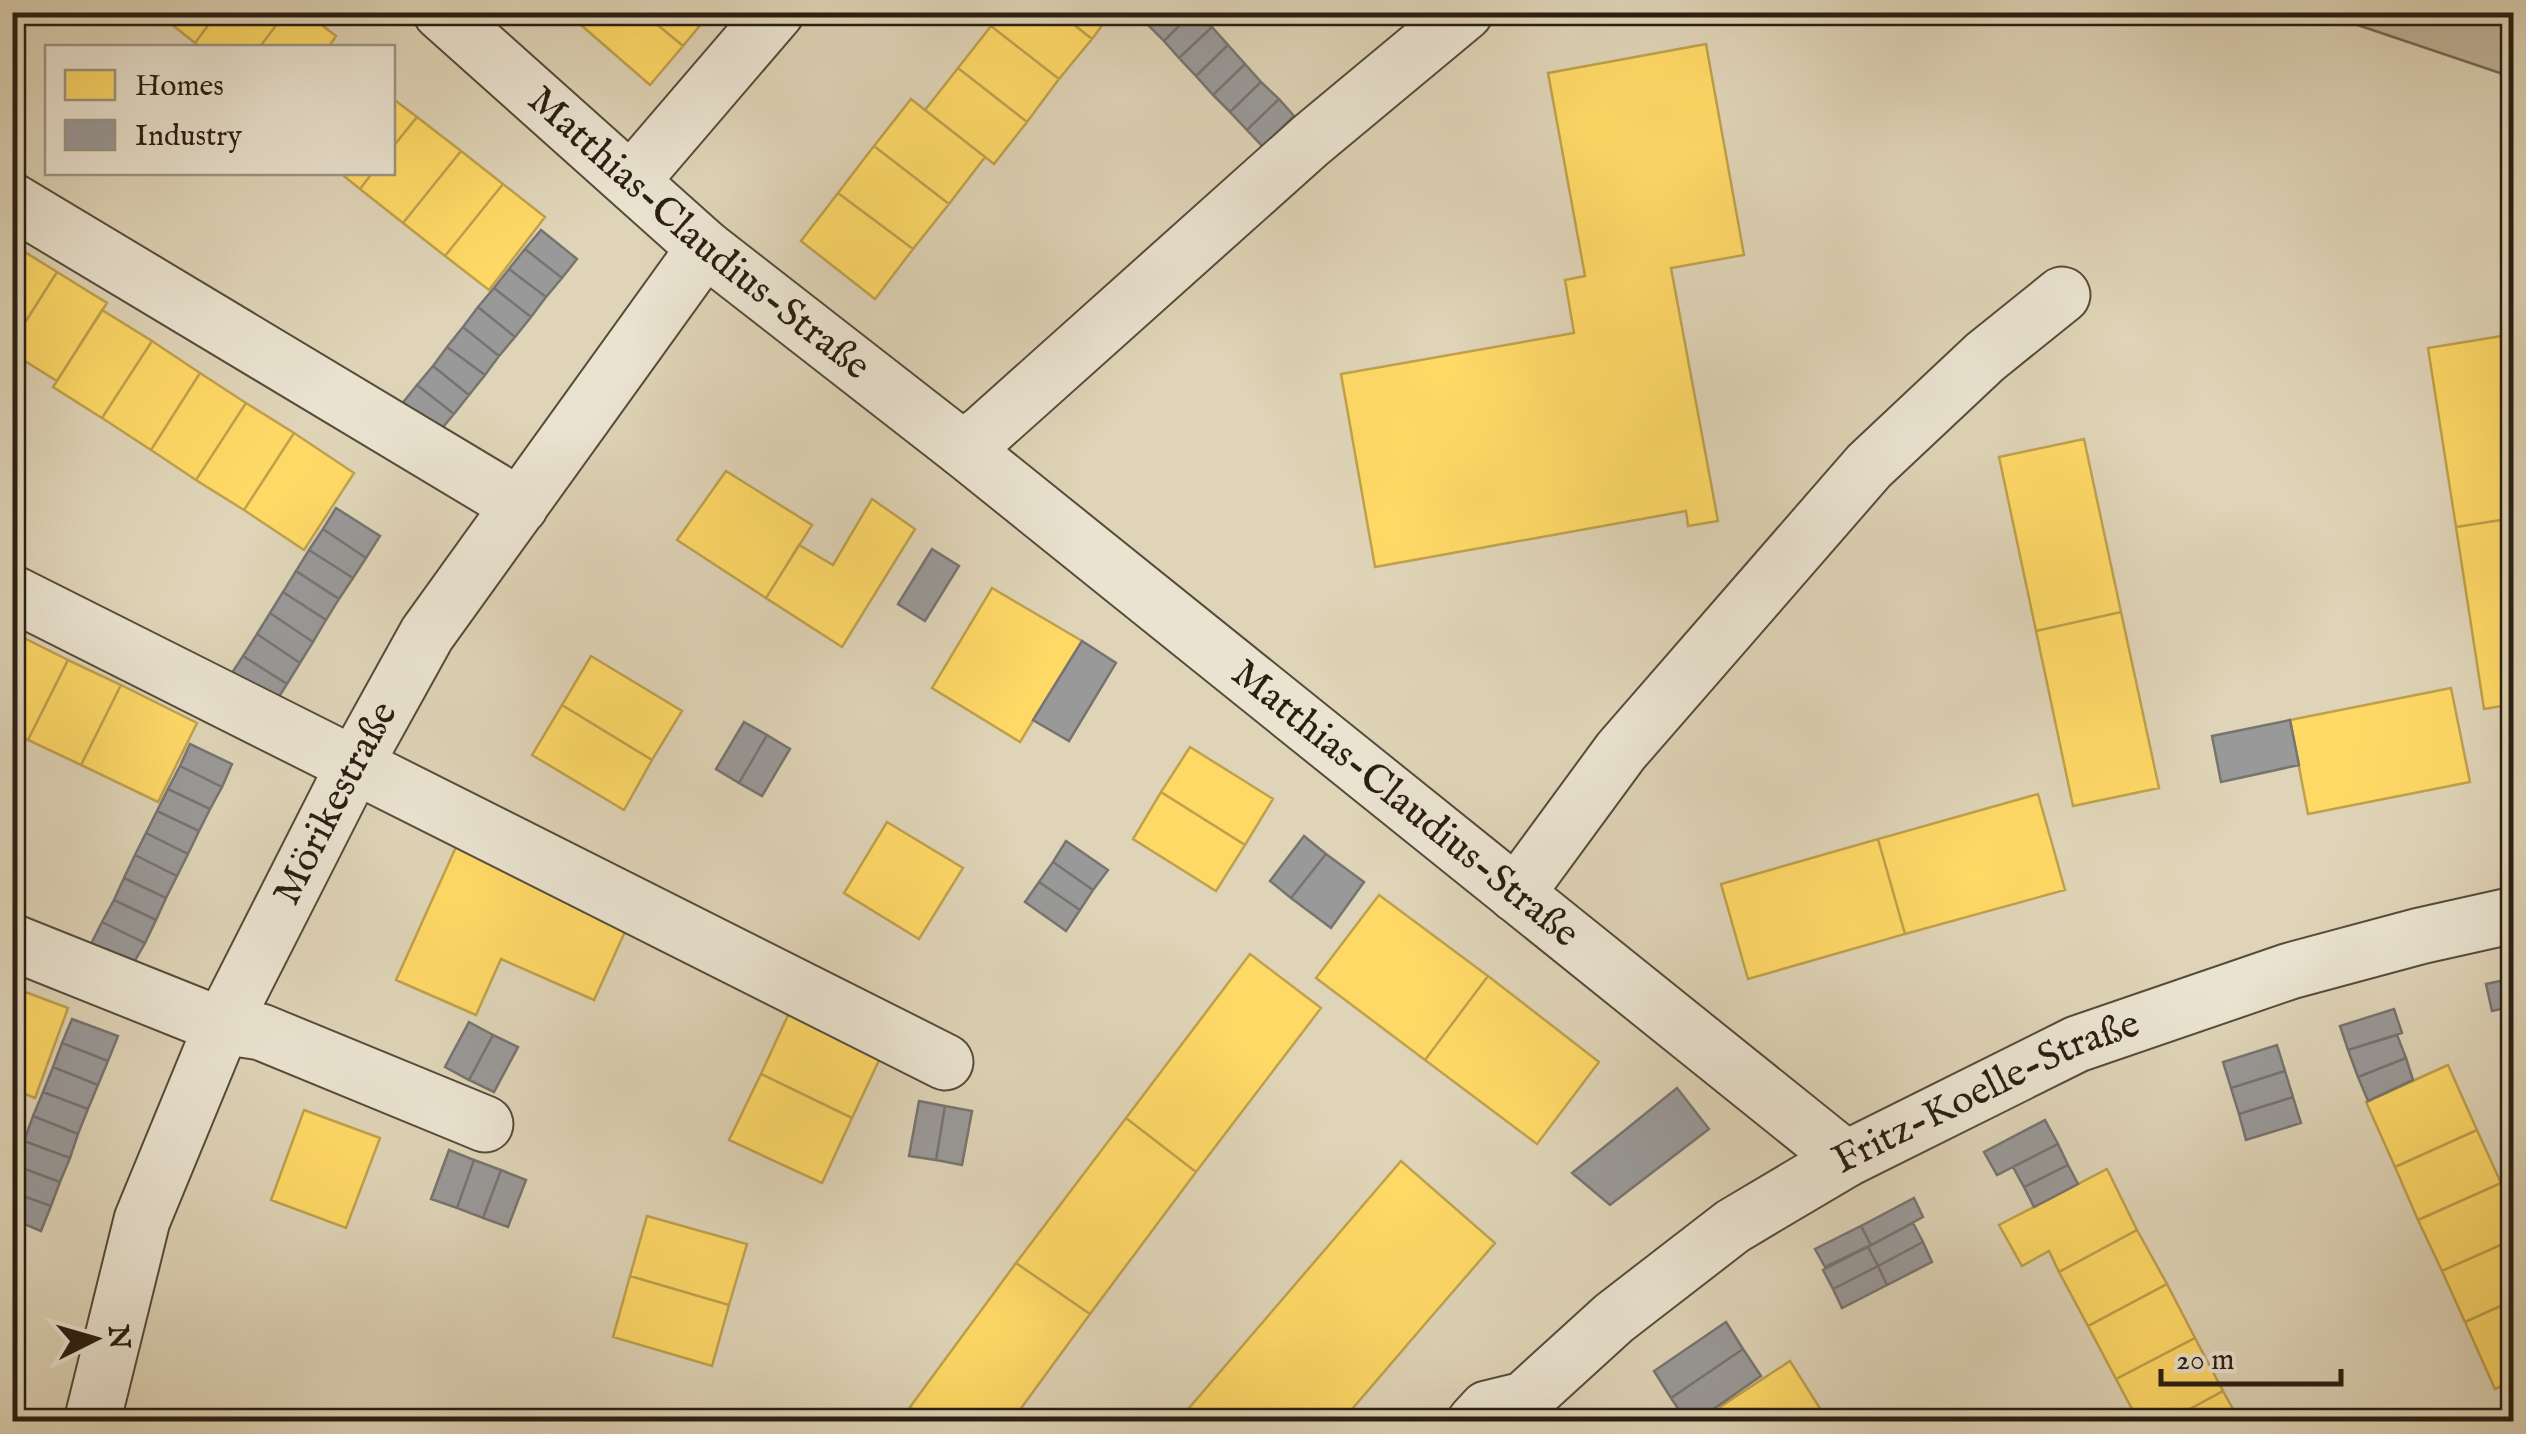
<svg xmlns="http://www.w3.org/2000/svg" width="2526" height="1434" viewBox="0 0 2526 1434" font-family="'IM FELL English',serif">
  <style>
    .green { fill: #c0b59b; stroke: #746a56; stroke-width: 2.5 }
    .homes { fill: #ffd966; stroke: #bfa14d; stroke-width: 2.5 }
    .industry { fill: #999; stroke: #777470; stroke-width: 2.5 }
    .lines { fill: none; stroke-linecap: round; stroke-linejoin: round }
    .minor-casing { stroke: #564c3b; stroke-width: 59 }
    .minor { stroke: #eae3d0; stroke-width: 55 }
    .labels { text-anchor: middle; dominant-baseline: central; stroke-width: 10; stroke-linejoin: round; paint-order: stroke }
    .street-label { font-size: 40px; fill: #291f12; stroke: #eae3d0 }
  </style>
  <rect width="100%" height="100%" fill="#dfd4b7"/>
  <filter id="stains"><feTurbulence type="fractalNoise" baseFrequency=".002" numOctaves="4"/><feColorMatrix values="0 0 0 0 .2 0 0 0 0 .09 0 0 0 0 .02 0 0 0 .5 -.17"/></filter>
  <radialGradient id="worn" r=".72"><stop offset=".6" stop-color="#630" stop-opacity="0"/><stop offset="1" stop-color="#630" stop-opacity=".3"/></radialGradient>
  <path class="green" d="M2322 13H2513V76L2500 73Z"/>
  <path class="homes" d="M156 12H218L195 43Z
    M218 12H286L259 48H201L195 43Z
    M286 12H305L336 36 328 48H259Z
    M592 12H642L683 46 650 85 581 25Z
    M642 12H711L683 46Z
    M1001 12H1058L1092 39 1059 79 991 26Z
    M1058 12H1112L1092 39Z
    M991 26 1059 79 1027 122 958 68Z
    M1706 44 1744 255 1671 268 1718 521 1688 526 1686 511 1375 567 1341 374 1574 333 1565 280 1585 276 1548 73Z
    M958 68 1027 122 994 164 925 110Z
    M392 98 417 117 392 148Z
    M911 99 985 157 949 204 874 146Z
    M417 117 461 151 403 223 360 189 373 172H392V148Z
    M874 146 949 204 913 249 838 193Z
    M461 151 503 184 445 256 403 223Z
    M339 172H373L360 189Z
    M503 184 545 217 489 290 445 256Z
    M838 193 913 249 875 299 801 241Z
    M12 244 57 272 12 343Z
    M57 272 107 303 57 381 12 353V343Z
    M102 310 152 341 102 418 53 387Z
    M2514 334V518L2456 527 2428 348Z
    M152 341 200 373 151 450 102 418Z
    M200 373 246 403 196 480 151 450Z
    M246 403 294 433 244 510 196 480Z
    M294 433 354 473 304 550 244 510Z
    M2084 439 2121 612 2036 631 1999 457Z
    M726 471 812 525 766 598 677 540Z
    M872 499 915 529 842 647 766 598 799 545 833 565Z
    M2514 518V704L2484 709 2456 527Z
    M992 588 1082 641 1020 742 932 688Z
    M2121 612 2159 788 2073 806 2036 631Z
    M18 635 68 660 28 740 12 733V646Z
    M591 656 682 711 652 760 562 705Z
    M68 660 121 685 81 765 28 740Z
    M121 685 197 723 158 802 81 765Z
    M2451 688 2470 782 2308 814 2290 720Z
    M562 705 652 760 624 810 532 755Z
    M1190 747 1273 799 1245 845 1161 792Z
    M1161 792 1245 845 1216 891 1133 839Z
    M2038 794 2065 890 1905 934 1878 839Z
    M887 822 963 868 919 939 844 893Z
    M1878 839 1905 934 1748 979 1721 884Z
    M456 847 628 925 594 1000 501 959 476 1015 396 980Z
    M1379 895 1488 976 1425 1060 1316 978Z
    M1250 954 1321 1008 1196 1172 1126 1118Z
    M1488 976 1599 1062 1537 1144 1425 1060Z
    M12 987 68 1008 35 1098 12 1089Z
    M789 1013 881 1056 852 1118 761 1074Z
    M2448 1065 2477 1130 2395 1167 2366 1102Z
    M761 1074 852 1118 822 1183 729 1140Z
    M304 1110 380 1138 346 1228 271 1200Z
    M1126 1118 1196 1172 1090 1314 1016 1263Z
    M2477 1130 2501 1183 2418 1220 2395 1167Z
    M1401 1161 1495 1243 1425 1324 1341 1422H1177Z
    M2107 1169 2137 1230 2059 1272 2049 1251 2022 1266 1999 1225Z
    M2501 1183 2514 1210V1239L2442 1271 2418 1220Z
    M647 1216 747 1244 729 1305 630 1276Z
    M2137 1230 2167 1284 2088 1326 2059 1272Z
    M2514 1239V1300L2465 1322 2442 1271Z
    M1016 1263 1090 1314 1011 1422H929L910 1407Z
    M630 1276 729 1305 712 1366 613 1337Z
    M2167 1284 2195 1338 2116 1379 2088 1326Z
    M2514 1300V1380L2495 1389 2465 1322Z
    M2195 1338 2223 1391 2166 1422H2139L2116 1379Z
    M1790 1361 1828 1421 1730 1422 1720 1407Z
    M2223 1391 2240 1422H2166Z"/>
  <path class="industry" d="M1159 12H1193L1164 41 1147 24Z
    M1193 12H1197L1212 27 1179 58 1164 41Z
    M1212 27 1228 45 1196 76 1179 58Z
    M1228 45 1245 64 1213 95 1196 76Z
    M1245 64 1261 82 1230 112 1213 95Z
    M1261 82 1279 99 1247 130 1230 112Z
    M1279 99 1294 116 1263 147 1247 130Z
    M541 230 577 259 562 278 525 249Z
    M525 249 562 278 546 297 509 269Z
    M509 269 546 297 531 317 494 288Z
    M494 288 531 317 515 337 478 307Z
    M478 307 515 337 499 356 463 327Z
    M463 327 499 356 485 375 447 347Z
    M447 347 485 375 469 395 433 366Z
    M433 366 469 395 454 414 417 385Z
    M417 385 454 414 438 433 401 405Z
    M336 508 380 536 366 558 323 529Z
    M323 529 366 558 353 578 309 550Z
    M932 549 959 566 925 621 898 604Z
    M309 550 353 578 339 599 296 571Z
    M296 571 339 599 326 620 283 592Z
    M283 592 326 620 313 642 270 613Z
    M270 613 313 642 300 663 257 634Z
    M257 634 300 663 287 684 243 656Z
    M1082 641 1116 663 1069 741 1033 720Z
    M243 656 287 684 274 705 230 676Z
    M2290 720 2299 765 2221 782 2212 736Z
    M744 722 767 735 739 783 716 769Z
    M767 735 790 749 762 796 739 783Z
    M190 744 232 764 222 787 180 766Z
    M180 766 222 787 210 809 168 789Z
    M168 789 210 809 199 831 157 811Z
    M157 811 199 831 188 854 146 833Z
    M146 833 188 854 177 876 135 855Z
    M1304 836 1326 854 1291 898 1270 881Z
    M1066 841 1108 870 1093 890 1053 862Z
    M1326 854 1364 882 1331 928 1291 898Z
    M135 855 177 876 166 898 124 878Z
    M1053 862 1093 890 1080 910 1039 882Z
    M124 878 166 898 156 920 114 900Z
    M1039 882 1080 910 1066 931 1025 902Z
    M114 900 156 920 145 943 102 922Z
    M102 922 145 943 133 964 91 944Z
    M2514 978V1006L2492 1011 2486 984Z
    M2394 1009 2402 1033 2348 1050 2340 1026Z
    M72 1019 118 1036 108 1061 62 1043Z
    M469 1022 493 1035 469 1080 445 1067Z
    M493 1035 518 1047 494 1092 469 1080Z
    M2397 1035 2406 1058 2358 1077 2348 1050Z
    M62 1043 108 1061 98 1085 53 1067Z
    M2277 1045 2285 1071 2231 1088 2223 1062Z
    M2406 1058 2413 1080 2368 1101 2358 1077Z
    M53 1067 98 1085 88 1109 43 1092Z
    M2285 1071 2293 1097 2239 1114 2231 1088Z
    M1677 1088 1709 1129 1610 1205 1572 1173Z
    M43 1092 88 1109 78 1134 33 1116Z
    M2293 1097 2301 1123 2246 1140 2239 1114Z
    M919 1101 945 1106 936 1160 909 1156Z
    M945 1106 972 1111 962 1165 936 1160Z
    M33 1116 78 1134 70 1158 24 1141Z
    M2045 1120 2058 1144 1997 1175 1984 1152Z
    M24 1141 70 1158 60 1182 14 1165Z
    M2058 1144 2068 1165 2024 1187 2013 1167Z
    M449 1150 474 1160 457 1208 431 1199Z
    M474 1160 501 1170 483 1218 457 1208Z
    M14 1165 60 1182 51 1206 12 1192Z
    M2068 1165 2078 1184 2034 1207 2024 1187Z
    M501 1170 526 1180 508 1227 483 1218Z
    M12 1192 51 1206 41 1231 12 1219Z
    M1914 1198 1923 1217 1871 1245 1861 1226Z
    M1913 1223 1923 1242 1878 1266 1868 1247Z
    M1861 1226 1871 1245 1825 1267 1815 1249Z
    M1923 1242 1932 1262 1887 1285 1878 1266Z
    M1868 1247 1878 1266 1833 1289 1823 1270Z
    M1878 1266 1887 1285 1842 1308 1833 1289Z
    M1726 1322 1743 1349 1671 1398 1654 1371Z
    M1743 1349 1761 1376 1695 1422H1687L1671 1398Z"/>
  <g class="lines">
    <defs>
      <g id="minor">
        <path id="s1" d="M441 12 705 248 963 449 1846 1159"/>
        <path d="M632 180 776 12"/>
        <path d="M12 201 520 506"/>
        <path d="M963 449 985 432 1310 141 1465 12"/>
        <path d="M12 593 945 1062"/>
        <path d="M1516 894 1621 751 1869 466 1985 357 2062 295"/>
        <path d="M12 942 222 1026 261 1032 485 1124"/>
        <path id="s2" d="M92 1422 142 1220 222 1026 355 764 427 634 705 248"/>
        <path id="s3" d="M1475 1422 1487 1409 1524 1400 1614 1318 1733 1226 1846 1159 2077 1044 2290 971 2420 936 2514 915"/>
      </g>
    </defs>
    <use href="#minor" class="minor-casing"/>
    <use href="#minor" class="minor"/>
  </g>
  <g class="labels">
    <g class="street-label">
      <text stroke="none"><textPath href="#s1" startOffset="340">Matthias-Claudius-Straße</textPath></text>
      <text stroke="none"><textPath href="#s2" startOffset="668">Mörikestraße</textPath></text>
      <text stroke="none"><textPath href="#s1" startOffset="1248">Matthias-Claudius-Straße</textPath></text>
      <text stroke="none"><textPath href="#s3" startOffset="615">Fritz-Koelle-Straße</textPath></text>
    </g>
  </g>
  <rect width="2526" height="1434" fill="none" stroke="#dfd4b7" stroke-width="50"/>
  <rect x="15" y="15" width="2496" height="1404" fill="none" stroke="#291f12" stroke-width="5"/>
  <rect x="25" y="25" width="2476" height="1384" fill="none" stroke="#291f12" stroke-width="2.5"/>
  <rect x="45" y="45" width="350" height="130" fill="#eae3d0" stroke="#9d9584" stroke-width="2.5"/>
  <rect x="65" y="70" width="50" height="30" fill="#ffd966" stroke="#9d9584" stroke-width="2.5"/>
  <text x="135" y="95" font-size="30" fill="#291f12">Homes</text>
  <rect x="65" y="120" width="50" height="30" fill="#999999" stroke="#9d9584" stroke-width="2.5"/>
  <text x="135" y="145" font-size="30" fill="#291f12">Industry</text>
  <g transform="translate(95 1339) rotate(85)" stroke="#eae3d0" stroke-width="8" paint-order="stroke">
  <path d="M0-8L18 38L0 25L-18 38Z" fill="#291f12"/>
  <text y="-15" font-size="28" font-weight="bold" text-anchor="middle" fill="#291f12">N</text>
  </g>
  <path d="M2161 1369v15h180v-15" fill="none" stroke="#291f12" stroke-width="5"/>
  <text x="2176" y="1369" font-size="30" fill="#291f12" stroke="#eae3d0" stroke-width="8" paint-order="stroke">20 m</text>
  <rect width="100%" height="100%" filter="url(#stains)"/>
  <rect width="100%" height="100%" fill="url(#worn)"/>
</svg>
